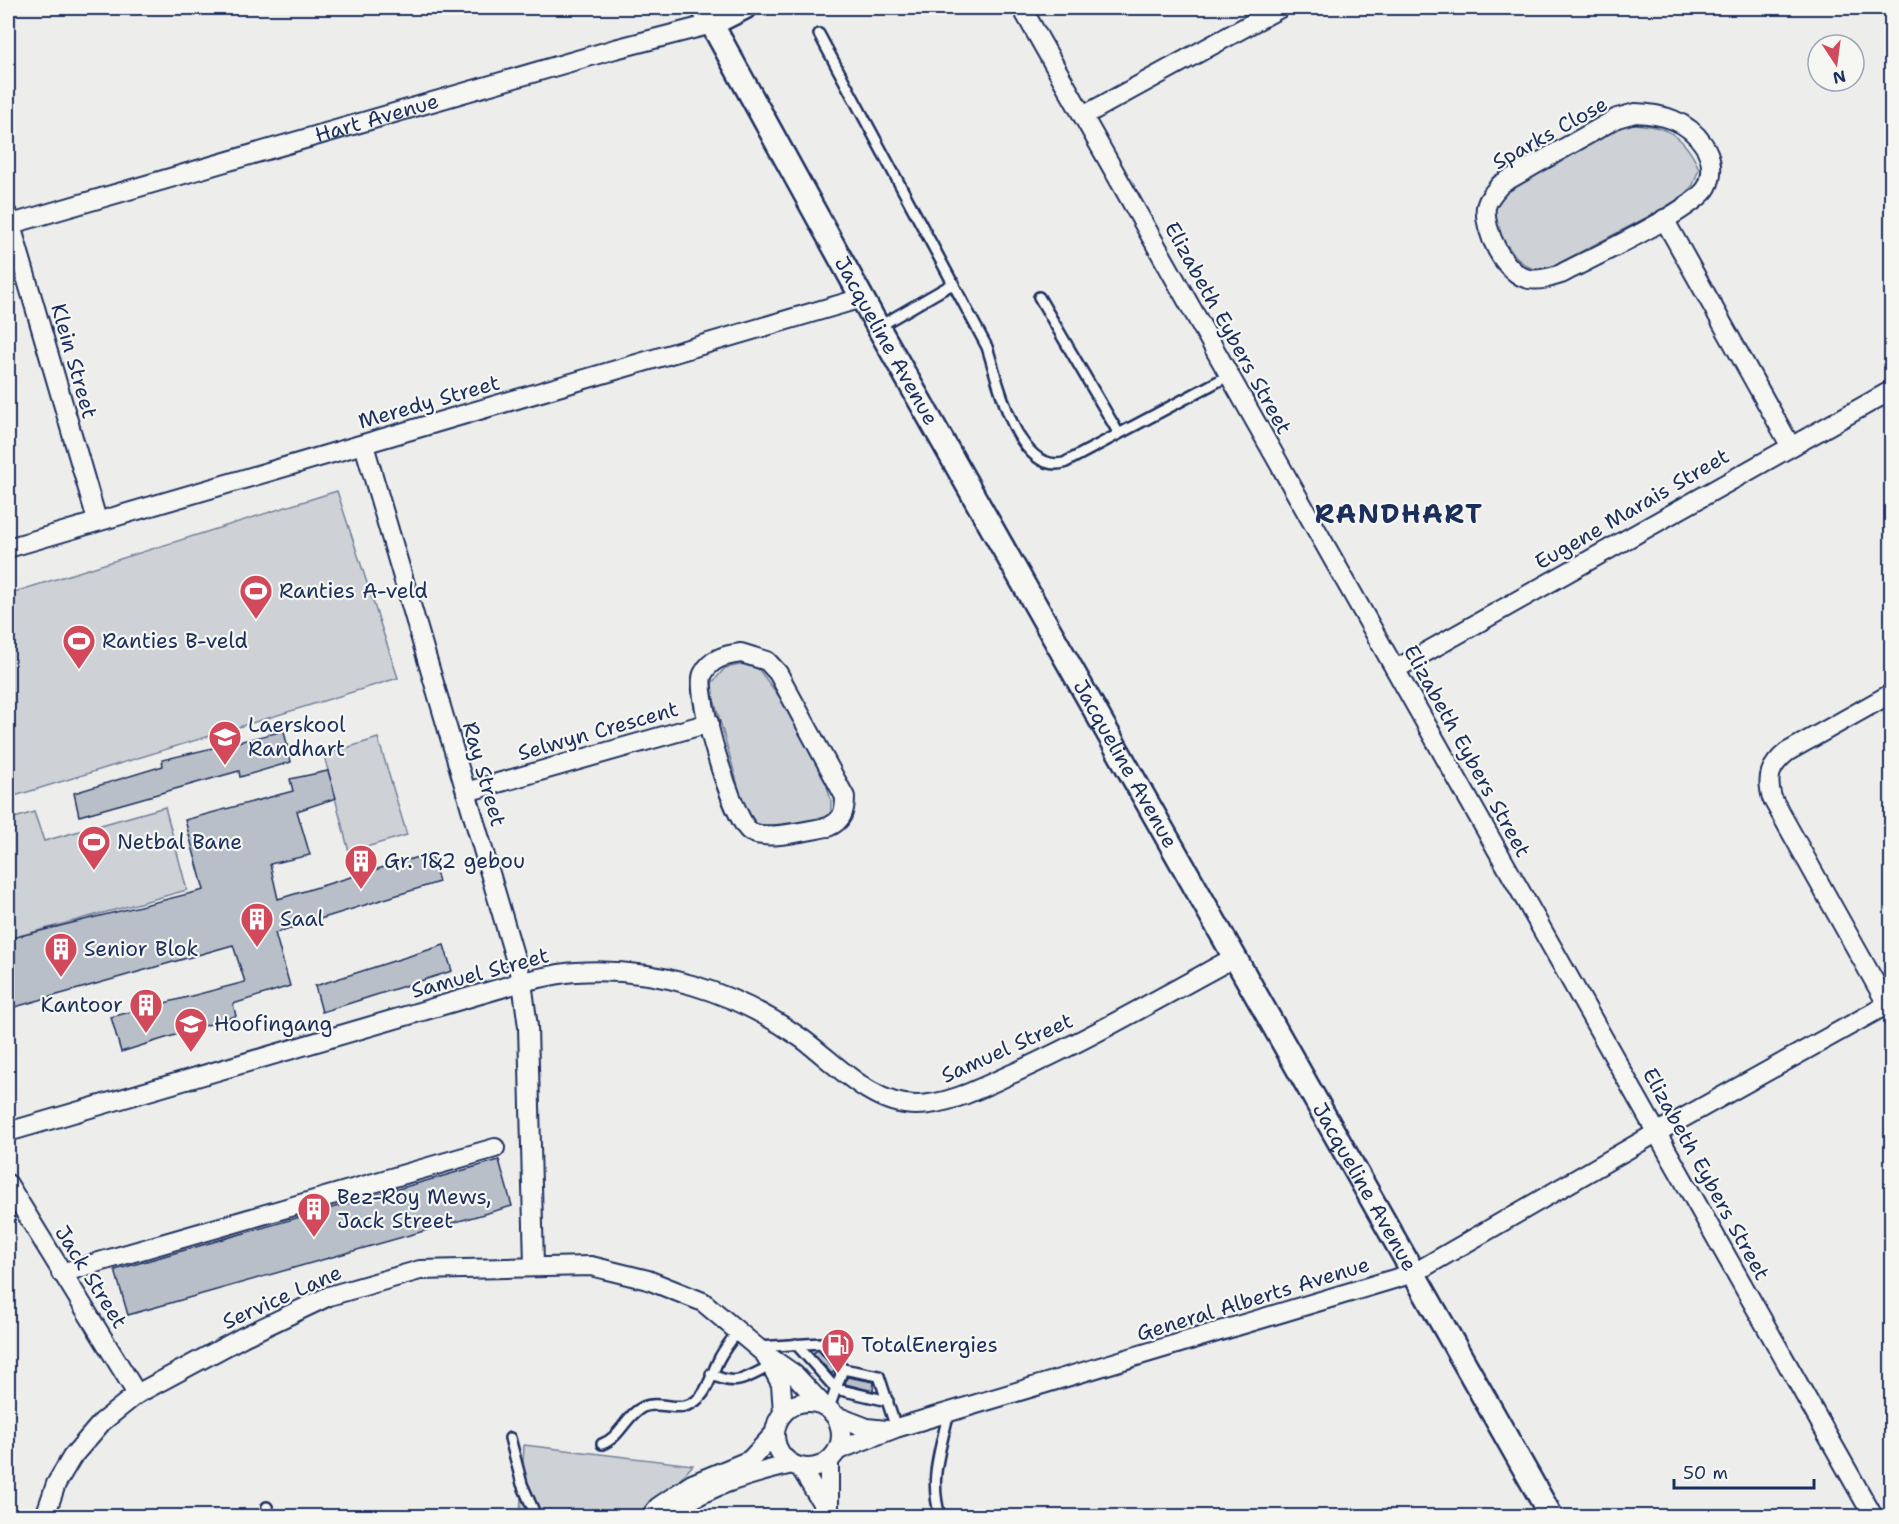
<svg xmlns="http://www.w3.org/2000/svg" width="1899" height="1524" viewBox="0 0 1899 1524" font-family="'Shantell Sans',sans-serif">
  <style>
    .green { fill: #ced2d7; stroke: #74809a; stroke-width: 1.5 }
    .building { fill: #b9bfc8; stroke: #1b2f5e; stroke-width: 1.5 }
    .lines { fill: none; stroke-linecap: round; stroke-linejoin: round }
    .service-casing { stroke: #1b2f5e; stroke-width: 14 }
    .minor-casing { stroke: #1b2f5e; stroke-width: 22 }
    .tertiary-casing { stroke: #1b2f5e; stroke-width: 27 }
    .service { stroke: #f6f6f2; stroke-width: 9 }
    .minor { stroke: #f6f6f2; stroke-width: 18 }
    .tertiary { stroke: #f6f6f2; stroke-width: 22 }
    .labels { text-anchor: middle; dominant-baseline: central; stroke-width: 4.5; stroke-linejoin: round; paint-order: stroke }
    .street-label { font-size: 21px; fill: #1b2f5e; stroke: #f6f6f2 }
    .poi-label { font-size: 21px; fill: #1b2f5e; stroke: #f6f6f2; text-anchor: start }
    .district-label { font-size: 27px; font-weight: bold; letter-spacing: 1.5px; fill: #1b2f5e; stroke: #f6f6f2 }
  </style>
  <rect width="100%" height="100%" fill="#edeeec"/>
  <filter id="ink" filterUnits="userSpaceOnUse"><feTurbulence type="fractalNoise" baseFrequency=".0167" numOctaves="2"/><feDisplacementMap in="SourceGraphic" scale="12" xChannelSelector="R" yChannelSelector="G"/><feConvolveMatrix kernelMatrix="1 2 1 2 8 2 1 2 1" color-interpolation-filters="sRGB"/></filter>
  <g filter="url(#ink)">
    <path class="green" d="M1630 124C1665 125 1685 135 1699 169L1693 185 1682 199 1546 270C1528 271 1519 261 1509 248 1501 238 1487 219 1493 206 1504 183 1587 144 1613 130Z
      M337 491 398 678 8 798V594Z
      M745 664 756 666 779 696 825 779 831 801V814L825 821 762 828 751 821 742 800 713 696 712 683 725 668Z
      M378 738 407 835 349 852 324 755Z
      M165 807 187 890 8 939V820L34 812 44 841Z
      M524 1445 693 1465 647 1516H514L520 1514Z"/>
    <path class="building" d="M284 731 291 762 240 777 239 771 79 816 74 793 163 766 162 760Z
      M328 771 336 798 297 811 310 855 270 864 278 899 431 853 439 882 275 933 290 986 233 1004 236 1016 121 1052 111 1017 245 982 233 945 8 1009V939L204 890 185 820 293 791 290 779Z
      M444 945 452 971 322 1012 315 986Z
      M499 1160 512 1206 128 1315 115 1270Z
      M818 1350 835 1370 832 1374 813 1353Z
      M847 1377 874 1382 873 1391 845 1384Z"/>
    <g class="lines">
      <defs>
        <path id="service" d="M819 34 987 347C998 380 1016 474 1064 463L1228 376
          M1039 297 1119 434
          M878 327 954 283
          M796 1344 836 1389 888 1401
          M758 1347 821 1343 843 1369 879 1376 896 1428
          M711 1374C737 1388 747 1377 772 1365
          M829 1408 843 1369
          M510 1438 522 1484 536 1516
          M602 1444C620 1438 626 1415 643 1407 656 1401 672 1409 685 1406 707 1401 710 1376 719 1359 724 1349 731 1341 737 1332
          M267 1507 270 1516
          M940 1516C929 1479 940 1452 948 1415"/>
        <g id="minor">
          <path d="M1022 8 1873 1516"/>
          <path d="M1635 113C1662 114 1687 120 1703 144 1712 156 1714 174 1707 187 1695 210 1589 259 1561 274 1551 277 1541 281 1529 279 1505 275 1483 230 1486 207 1488 198 1495 191 1501 184L1617 118Z"/>
          <path d="M1083 116 1280 8"/>
          <path d="M8 215 97 520"/>
          <path d="M1664 219 1790 445"/>
          <path id="s1" d="M8 225 615 49 712 24"/>
          <path d="M364 445 522 982 528 1027 534 1265"/>
          <path d="M8 548 862 298"/>
          <path d="M741 653 767 661 778 673 845 797C845 812 842 821 828 827 809 830 767 841 751 832 733 822 694 692 703 674 711 658 726 655 741 653Z"/>
          <path d="M1396 669 1892 390"/>
          <path d="M466 792 709 723"/>
          <path d="M1887 1004 1772 798C1766 777 1770 766 1787 752L1892 693"/>
          <path d="M8 1132 522 982C540 978 558 973 576 972 657 967 734 991 801 1038 836 1063 871 1105 916 1105 950 1105 984 1086 1014 1073 1090 1038 1162 997 1235 957"/>
          <path d="M8 1184 137 1394"/>
          <path d="M61 1273 495 1148"/>
          <path d="M766 1356 781 1384 783 1412"/>
          <circle cx="808" cy="1435" r="33"/>
          <path d="M836 1416 867 1428 886 1430"/>
          <path d="M838 1450 896 1428 1414 1273 1656 1133 1892 1002"/>
          <path d="M829 1461V1512"/>
          <path d="M800 1467 830 1516"/>
          <path d="M45 1516 56 1484 72 1457 102 1422 137 1394 243 1337 329 1296 420 1270 591 1266 648 1280 703 1302 765 1354 794 1374 823 1405"/>
          <path d="M651 1516 658 1507 692 1484 750 1460 774 1434"/>
          <path d="M670 1516C700 1487 751 1474 792 1464"/>
        </g>
        <g id="tertiary">
          <path id="s2" d="M703 8 878 327 1551 1516"/>
          <path d="M712 24 744 8"/>
        </g>
      </defs>
      <use href="#service" class="service-casing"/>
      <use href="#minor" class="minor-casing"/>
      <use href="#tertiary" class="tertiary-casing"/>
      <use href="#service" class="service"/>
      <use href="#minor" class="minor"/>
      <use href="#tertiary" class="tertiary"/>
    </g>
  </g>
  <defs>
    <symbol id="stadium-pin" viewBox="-11 -11 22 30"><path d="M0 17L-7.5 6A9.5 9.5 0 1 1 7.5 6Z" fill="#d1495b" stroke="#f6f6f2"/><path d="M0-5a6.5 5 0 1 0 0 10a6.5 5 0 1 0 0-10ZM-3.5-1.8h7v3.6h-7Z" fill="#fff"/></symbol>
    <symbol id="school-pin" viewBox="-11 -11 22 30"><path d="M0 17L-7.5 6A9.5 9.5 0 1 1 7.5 6Z" fill="#d1495b" stroke="#f6f6f2"/><path d="M0-5L7-2L0 1L-7-2ZM-4 1L0 2.5L4 1V4Q0 6-4 4Z" fill="#fff"/></symbol>
    <symbol id="building-pin" viewBox="-11 -11 22 30"><path d="M0 17L-7.5 6A9.5 9.5 0 1 1 7.5 6Z" fill="#d1495b" stroke="#f6f6f2"/><path d="M-4-6H4V6H1V3H-1V6H-4ZM-2.5-4.3h1.7v1.8h-1.7ZM.8-4.3h1.7v1.8H.8ZM-2.5-1h1.7V.8h-1.7ZM.8-1h1.7V.8H.8Z" fill="#fff"/></symbol>
    <symbol id="fuel-pin" viewBox="-11 -11 22 30"><path d="M0 17L-7.5 6A9.5 9.5 0 1 1 7.5 6Z" fill="#d1495b" stroke="#f6f6f2"/><path d="M-5.5-6h7V0h2V4h1.3V-2.5L3-4.5l.8-.8L6-3V5H2.5V1h-1V6h-7ZM-4.2-4.7v3.2H.2V-4.7Z" fill="#fff"/></symbol>
  </defs>
  <g fill-rule="evenodd">
    <use href="#stadium-pin" x="237" y="572" width="38" height="52"/>
    <use href="#stadium-pin" x="60" y="622" width="38" height="52"/>
    <use href="#school-pin" x="206" y="718" width="38" height="52"/>
    <use href="#stadium-pin" x="75" y="823" width="38" height="52"/>
    <use href="#building-pin" x="342" y="842" width="38" height="52"/>
    <use href="#building-pin" x="238" y="900" width="38" height="52"/>
    <use href="#building-pin" x="42" y="930" width="38" height="52"/>
    <use href="#building-pin" x="127" y="986" width="38" height="52"/>
    <use href="#school-pin" x="172" y="1005" width="38" height="52"/>
    <use href="#building-pin" x="295" y="1190" width="38" height="52"/>
    <use href="#fuel-pin" x="819" y="1326" width="38" height="52"/>
  </g>
  <g class="labels">
    <g class="street-label">
      <text stroke="none"><textPath href="#s1" startOffset="384">Hart Avenue</textPath></text>
      <text transform="translate(1550 133) rotate(-29)">Sparks Close</text>
      <text transform="translate(1228 328) rotate(61)">Elizabeth Eybers Street</text>
      <text stroke="none"><textPath href="#s2" startOffset="380">Jacqueline Avenue</textPath></text>
      <text transform="translate(74 361) rotate(74)">Klein Street</text>
      <text transform="translate(429 402) rotate(-16)">Meredy Street</text>
      <text transform="translate(1632 509) rotate(-30)">Eugene Marais Street</text>
      <text transform="translate(598 731) rotate(-16)">Selwyn Crescent</text>
      <text transform="translate(1467 751) rotate(61)">Elizabeth Eybers Street</text>
      <text stroke="none"><textPath href="#s2" startOffset="866">Jacqueline Avenue</textPath></text>
      <text transform="translate(484 774) rotate(74)">Ray Street</text>
      <text transform="translate(480 973) rotate(-15)">Samuel Street</text>
      <text transform="translate(1007 1048) rotate(-24)">Samuel Street</text>
      <text transform="translate(1706 1174) rotate(61)">Elizabeth Eybers Street</text>
      <text stroke="none"><textPath href="#s2" startOffset="1352">Jacqueline Avenue</textPath></text>
      <text transform="translate(91 1277) rotate(58)">Jack Street</text>
      <text transform="translate(282 1297) rotate(-24)">Service Lane</text>
      <text transform="translate(1253 1299) rotate(-17)">General Alberts Avenue</text>
    </g>
    <g class="poi-label">
      <text x="279" y="591">Ranties A-veld</text>
      <text x="102" y="641">Ranties B-veld</text>
      <text x="248" y="725">Laerskool<tspan x="248" dy="24">Randhart</tspan></text>
      <text x="117" y="842">Netbal Bane</text>
      <text x="384" y="861">Gr. 1&amp;2 gebou</text>
      <text x="280" y="919">Saal</text>
      <text x="84" y="949">Senior Blok</text>
      <text x="123" y="1005" text-anchor="end">Kantoor</text>
      <text x="214" y="1024">Hoofingang</text>
      <text x="337" y="1197">Bez-Roy Mews,<tspan x="337" dy="24">Jack Street</tspan></text>
      <text x="861" y="1345">TotalEnergies</text>
    </g>
    <g class="district-label">
      <text x="1399" y="513">RANDHART</text>
    </g>
  </g>
  <rect width="1899" height="1524" fill="none" stroke="#f6f6f2" stroke-width="30"/>
  <rect x="15" y="15" width="1869" height="1494" fill="none" stroke="#1b2f5e" stroke-width="2" filter="url(#ink)"/>
  <g transform="translate(1836 63) rotate(167)"><circle r="28" fill="#f6f6f2" stroke="#9ea6b7" stroke-width="1.5"/>
  <path d="M0-4.5L10 22L0 15L-10 22Z" fill="#d1495b"/>
  <text y="-9" font-size="16" font-weight="bold" text-anchor="middle" fill="#1b2f5e">N</text>
  </g>
  <path d="M1674 1479v9h140v-9" fill="none" stroke="#1b2f5e" stroke-width="3"/>
  <text x="1683" y="1479" font-size="18" fill="#1b2f5e" stroke="#f6f6f2" stroke-width="4.5" paint-order="stroke">50 m</text>
</svg>
